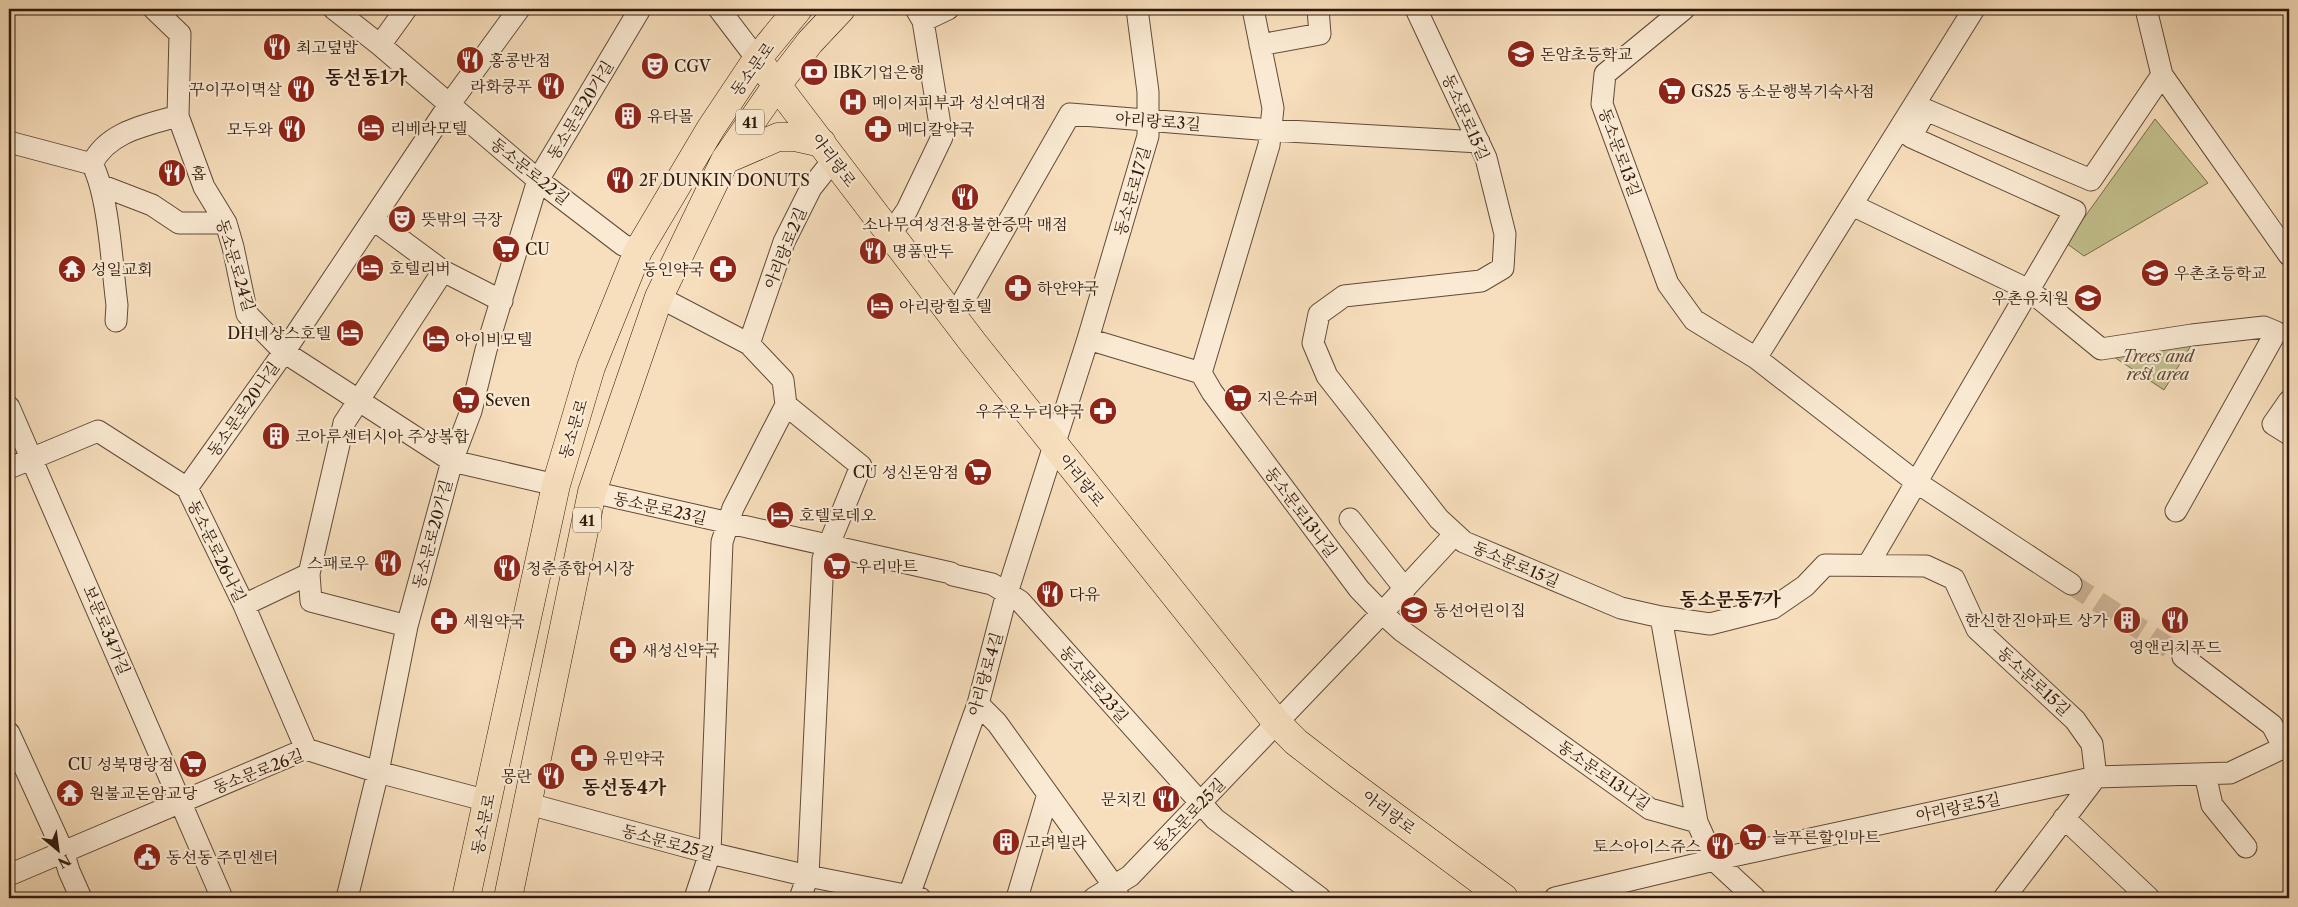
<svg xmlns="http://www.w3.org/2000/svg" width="2298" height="907" viewBox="0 0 2298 907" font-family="'Libre Caslon Text','Noto Serif KR',serif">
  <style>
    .green { fill: #c2c08d; stroke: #786c4c }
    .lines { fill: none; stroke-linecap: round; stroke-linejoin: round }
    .minor-tunnel { stroke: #cfb699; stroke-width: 21; stroke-dasharray: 21 11; stroke-linecap: butt }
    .minor-casing { stroke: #614a38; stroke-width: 23 }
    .major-casing { stroke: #2f180c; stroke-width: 29 }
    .minor { stroke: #faead3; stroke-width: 21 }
    .major { stroke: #f7debc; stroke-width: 28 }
    .labels { text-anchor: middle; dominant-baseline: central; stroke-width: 4.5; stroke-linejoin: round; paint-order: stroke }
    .shield { fill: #faead3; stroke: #6c5748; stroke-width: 1 }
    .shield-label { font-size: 15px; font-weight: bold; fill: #2f180c }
    .poi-label { font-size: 16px; fill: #2f180c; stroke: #faead3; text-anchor: start }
    .street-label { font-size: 16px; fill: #2f180c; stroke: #faead3 }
    .park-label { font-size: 16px; font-style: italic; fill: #5b4a33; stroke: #faead3 }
    .quarter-label { font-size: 19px; font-weight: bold; fill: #2f180c; stroke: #faead3 }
  </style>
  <rect width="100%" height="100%" fill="#f7debc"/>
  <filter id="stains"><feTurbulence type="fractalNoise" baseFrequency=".004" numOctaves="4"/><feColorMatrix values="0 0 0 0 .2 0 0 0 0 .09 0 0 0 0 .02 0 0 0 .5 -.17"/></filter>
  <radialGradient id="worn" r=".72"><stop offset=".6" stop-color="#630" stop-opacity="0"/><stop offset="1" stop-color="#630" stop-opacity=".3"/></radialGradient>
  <path class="green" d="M2155 119 2208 183 2084 256 2066 243Z
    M2192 344 2164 390 2111 355Z"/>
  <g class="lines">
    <path class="minor-tunnel" d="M2071 584 2183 657"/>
    <defs>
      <path id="minor" d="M154 9 180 34 178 116 204 187 226 223 233 247 247 314 284 352 452 461 556 485
        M334 9 380 45 538 180 623 245 638 251
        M719 9 757 59
        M916 9 923 21 948 9
        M1253 9 1273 108 1269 145 1201 373 1212 392 1359 589 1382 613 1402 631 1650 809 1697 822
        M1416 9 1486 158 1505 234 1503 268 1481 281 1344 296 1319 314 1313 343 1327 376 1439 519 1464 542 1621 608 1661 617 1710 624 1773 608 1805 586 1825 565 1926 566 1954 579 1977 629 2075 720 2092 744 2096 777 2004 898
        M1684 9 1605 74 1602 104 1668 284 1694 320 1756 358 1916 482 2071 584
        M2146 9 2162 75 2289 255
        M380 45 406 9
        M1260 45 1320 34 1318 9
        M9 142 92 164C109 195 112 268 117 305L116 321
        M92 164C107 132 146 125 178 116
        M100 185 152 205 179 223H226
        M1852 205 2029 290 2101 349 2192 335 2264 327 2276 332 2176 511
        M374 220 443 271 502 301
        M890 235 907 210 942 137 923 21
        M659 297 749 344 783 380 786 405 861 466 823 559 808 876 800 898
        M954 317 1070 114 1271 130 1479 142
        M1088 339 1201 373
        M749 344 784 242 811 188 834 159
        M1756 358 1974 9
        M2289 401 2273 424 2289 434
        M9 407 222 898
        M9 468 98 431 187 488 244 605 306 749
        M187 488 284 352 449 105 519 9
        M592 492 951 573 953 575 992 584 1020 601 1215 819 1320 898
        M1350 519 1405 589
        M1868 565 2075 211 1911 137 1926 110 2091 180 2162 75
        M309 574 311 601 407 626
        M244 605 309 574 344 423 443 271
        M1661 617 1697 822 1714 860 1755 898
        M2183 657 2272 725 2284 748
        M978 704 997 723 1114 886 1119 898
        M9 733 63 851 69 871 81 898
        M2205 774 2212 805 2246 847
        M529 804 710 853 808 876 920 898
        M2064 818 2149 898
        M9 875 306 749 378 772 488 801
        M347 898 378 772 407 626 452 461 471 411 486 350 538 180 640 9
        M695 898 710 853 722 542 733 508 786 405
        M908 898 978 704 1007 593 1088 339 1148 136V92L1137 9
        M1017 898 1048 794
        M1094 898 1130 876 1382 613 1455 534
        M1555 898 1714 860 2096 777 2230 773 2289 745"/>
      <path id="major" d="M757 59 974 344 1277 723 1296 742 1340 776 1504 898
        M725 160 778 137H795L822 143
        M466 898 556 485 591 367 638 251 711 128 757 59 798 9
        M508 898 592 492 659 297 725 160 777 85 810 42 841 9"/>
    </defs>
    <use href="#minor" class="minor-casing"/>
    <use href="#major" class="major-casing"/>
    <use href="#minor" class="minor"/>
    <use href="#major" class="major"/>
  </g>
  <defs>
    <symbol id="restaurant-disc" viewBox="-11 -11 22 22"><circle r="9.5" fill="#8f2418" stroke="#faead3"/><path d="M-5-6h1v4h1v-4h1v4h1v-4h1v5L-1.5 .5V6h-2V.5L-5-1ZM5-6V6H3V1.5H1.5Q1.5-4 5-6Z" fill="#fff"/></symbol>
    <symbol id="school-disc" viewBox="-11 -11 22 22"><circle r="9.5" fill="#8f2418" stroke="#faead3"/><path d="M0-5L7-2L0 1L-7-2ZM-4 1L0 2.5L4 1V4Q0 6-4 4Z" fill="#fff"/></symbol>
    <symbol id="theatre-disc" viewBox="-11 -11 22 22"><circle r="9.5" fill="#8f2418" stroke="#faead3"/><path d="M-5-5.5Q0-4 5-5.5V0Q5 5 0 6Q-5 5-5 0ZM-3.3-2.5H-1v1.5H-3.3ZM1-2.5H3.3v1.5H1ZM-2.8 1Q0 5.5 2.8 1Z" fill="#fff"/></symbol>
    <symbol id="bank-disc" viewBox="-11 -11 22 22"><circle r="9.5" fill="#8f2418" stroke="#faead3"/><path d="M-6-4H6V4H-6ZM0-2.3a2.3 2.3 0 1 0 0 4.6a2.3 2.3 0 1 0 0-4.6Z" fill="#fff"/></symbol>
    <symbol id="supermarket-disc" viewBox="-11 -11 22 22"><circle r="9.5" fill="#8f2418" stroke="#faead3"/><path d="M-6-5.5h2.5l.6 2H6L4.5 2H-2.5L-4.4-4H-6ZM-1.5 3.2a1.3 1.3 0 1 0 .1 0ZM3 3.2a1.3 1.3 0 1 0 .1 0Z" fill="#fff"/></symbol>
    <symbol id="hospital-disc" viewBox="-11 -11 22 22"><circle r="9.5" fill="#8f2418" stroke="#faead3"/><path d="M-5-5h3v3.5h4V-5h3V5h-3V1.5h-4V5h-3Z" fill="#fff"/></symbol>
    <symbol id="building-disc" viewBox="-11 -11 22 22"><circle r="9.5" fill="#8f2418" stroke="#faead3"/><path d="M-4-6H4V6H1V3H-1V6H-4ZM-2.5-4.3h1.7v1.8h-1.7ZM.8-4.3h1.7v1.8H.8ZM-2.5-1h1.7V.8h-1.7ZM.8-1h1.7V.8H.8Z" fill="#fff"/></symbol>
    <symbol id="hotel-disc" viewBox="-11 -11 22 22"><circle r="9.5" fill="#8f2418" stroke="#faead3"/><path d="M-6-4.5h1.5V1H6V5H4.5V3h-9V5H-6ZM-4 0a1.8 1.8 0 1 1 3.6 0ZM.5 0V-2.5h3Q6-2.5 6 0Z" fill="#fff"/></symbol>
    <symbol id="pharmacy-disc" viewBox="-11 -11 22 22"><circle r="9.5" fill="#8f2418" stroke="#faead3"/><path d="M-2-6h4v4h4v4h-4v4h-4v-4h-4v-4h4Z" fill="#fff"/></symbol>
    <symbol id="temple-disc" viewBox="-11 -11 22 22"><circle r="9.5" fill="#8f2418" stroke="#faead3"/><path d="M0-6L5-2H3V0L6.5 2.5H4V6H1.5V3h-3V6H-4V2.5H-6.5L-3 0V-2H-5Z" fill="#fff"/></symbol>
    <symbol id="civic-disc" viewBox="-11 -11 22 22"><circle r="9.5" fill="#8f2418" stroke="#faead3"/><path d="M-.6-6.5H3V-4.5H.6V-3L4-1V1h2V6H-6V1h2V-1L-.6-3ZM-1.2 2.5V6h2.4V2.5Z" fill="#fff"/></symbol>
  </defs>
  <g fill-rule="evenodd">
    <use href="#restaurant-disc" x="261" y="31" width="32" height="32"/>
    <use href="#school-disc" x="1505" y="38" width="32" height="32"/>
    <use href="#restaurant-disc" x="454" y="44" width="32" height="32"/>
    <use href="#theatre-disc" x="639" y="50" width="32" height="32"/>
    <use href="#bank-disc" x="798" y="56" width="32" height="32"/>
    <use href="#restaurant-disc" x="535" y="70" width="32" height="32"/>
    <use href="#restaurant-disc" x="285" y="73" width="32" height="32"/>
    <use href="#supermarket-disc" x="1656" y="75" width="32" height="32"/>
    <use href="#hospital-disc" x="837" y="86" width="32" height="32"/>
    <use href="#building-disc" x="612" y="100" width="32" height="32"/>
    <use href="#hotel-disc" x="355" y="112" width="32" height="32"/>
    <use href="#restaurant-disc" x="276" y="113" width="32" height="32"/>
    <use href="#pharmacy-disc" x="862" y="113" width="32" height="32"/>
    <use href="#restaurant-disc" x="156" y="157" width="32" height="32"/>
    <use href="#restaurant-disc" x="604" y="164" width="32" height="32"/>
    <use href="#restaurant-disc" x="949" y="181" width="32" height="32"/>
    <use href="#theatre-disc" x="386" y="203" width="32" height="32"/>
    <use href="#supermarket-disc" x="490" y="233" width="32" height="32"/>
    <use href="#restaurant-disc" x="857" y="235" width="32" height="32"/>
    <use href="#hotel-disc" x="354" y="252" width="32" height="32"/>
    <use href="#temple-disc" x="56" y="253" width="32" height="32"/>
    <use href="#pharmacy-disc" x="707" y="253" width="32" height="32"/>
    <use href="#school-disc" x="2139" y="257" width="32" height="32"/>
    <use href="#pharmacy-disc" x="1002" y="272" width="32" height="32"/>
    <use href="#school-disc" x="2072" y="282" width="32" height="32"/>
    <use href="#hotel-disc" x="864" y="290" width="32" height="32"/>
    <use href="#hotel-disc" x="334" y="317" width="32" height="32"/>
    <use href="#hotel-disc" x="420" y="323" width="32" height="32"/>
    <use href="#supermarket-disc" x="1222" y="382" width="32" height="32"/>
    <use href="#supermarket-disc" x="450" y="384" width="32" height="32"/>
    <use href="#pharmacy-disc" x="1087" y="395" width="32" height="32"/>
    <use href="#building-disc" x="260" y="420" width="32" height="32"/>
    <use href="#supermarket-disc" x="962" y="456" width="32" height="32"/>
    <use href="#hotel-disc" x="764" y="499" width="32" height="32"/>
    <use href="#restaurant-disc" x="372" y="547" width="32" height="32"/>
    <use href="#supermarket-disc" x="821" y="550" width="32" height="32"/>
    <use href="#restaurant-disc" x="491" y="552" width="32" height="32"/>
    <use href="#restaurant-disc" x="1034" y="578" width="32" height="32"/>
    <use href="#school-disc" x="1398" y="594" width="32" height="32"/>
    <use href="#building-disc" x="2111" y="604" width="32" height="32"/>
    <use href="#restaurant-disc" x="2159" y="604" width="32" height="32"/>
    <use href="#pharmacy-disc" x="428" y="605" width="32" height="32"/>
    <use href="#pharmacy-disc" x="607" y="634" width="32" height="32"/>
    <use href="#pharmacy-disc" x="568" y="742" width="32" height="32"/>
    <use href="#supermarket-disc" x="177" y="748" width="32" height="32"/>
    <use href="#restaurant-disc" x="535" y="760" width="32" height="32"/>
    <use href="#temple-disc" x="54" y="777" width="32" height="32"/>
    <use href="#restaurant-disc" x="1150" y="783" width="32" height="32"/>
    <use href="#supermarket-disc" x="1737" y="821" width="32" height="32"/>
    <use href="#building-disc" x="990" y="826" width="32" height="32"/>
    <use href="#restaurant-disc" x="1704" y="830" width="32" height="32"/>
    <use href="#civic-disc" x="131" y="841" width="32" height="32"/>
  </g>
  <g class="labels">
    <g class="shield">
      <rect x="736" y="109.5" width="28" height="25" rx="4"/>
      <rect x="573" y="507.5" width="28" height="25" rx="4"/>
    </g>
    <g class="shield-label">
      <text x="750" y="122">41</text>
      <text x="587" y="520">41</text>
    </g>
    <g class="poi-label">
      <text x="296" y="47">최고덮밥</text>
      <text x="1540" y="54">돈암초등학교</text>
      <text x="489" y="60">홍콩반점</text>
      <text x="674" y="66">CGV</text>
      <text x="833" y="72">IBK기업은행</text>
      <text x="532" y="86" text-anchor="end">라화쿵푸</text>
      <text x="282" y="89" text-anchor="end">꾸이꾸이멱살</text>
      <text x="1691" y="91">GS25 동소문행복기숙사점</text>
      <text x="872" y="102">메이저피부과 성신여대점</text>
      <text x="647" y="116">유타몰</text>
      <text x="390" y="128">리베라모텔</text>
      <text x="273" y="129" text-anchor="end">모두와</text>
      <text x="897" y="129">메디칼약국</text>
      <text x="191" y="173">홉</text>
      <text x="639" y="180">2F DUNKIN DONUTS</text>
      <text x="421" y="219">뜻밖의 극장</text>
      <text x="965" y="224" text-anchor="middle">소나무여성전용불한증막 매점</text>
      <text x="525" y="249">CU</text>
      <text x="892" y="251">명품만두</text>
      <text x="389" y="268">호텔리버</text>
      <text x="91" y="269">성일교회</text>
      <text x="704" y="269" text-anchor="end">동인약국</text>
      <text x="2174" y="273">우촌초등학교</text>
      <text x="1037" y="288">하얀약국</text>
      <text x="2069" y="298" text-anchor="end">우촌유치원</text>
      <text x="899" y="306">아리랑힐호텔</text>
      <text x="331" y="333" text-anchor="end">DH네상스호텔</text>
      <text x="455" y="339">아이비모텔</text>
      <text x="1257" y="398">지은슈퍼</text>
      <text x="485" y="400">Seven</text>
      <text x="1084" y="411" text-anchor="end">우주온누리약국</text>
      <text x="295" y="436">코아루센터시아 주상복합</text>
      <text x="959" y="472" text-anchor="end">CU 성신돈암점</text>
      <text x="799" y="515">호텔로데오</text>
      <text x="369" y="563" text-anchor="end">스패로우</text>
      <text x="856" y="566">우리마트</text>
      <text x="526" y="568">청춘종합어시장</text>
      <text x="1069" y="594">다유</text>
      <text x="1433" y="610">동선어린이집</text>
      <text x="2108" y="620" text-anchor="end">한신한진아파트 상가</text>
      <text x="463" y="621">세원약국</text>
      <text x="2175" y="647" text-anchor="middle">영앤리치푸드</text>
      <text x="642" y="650">새성신약국</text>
      <text x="603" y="758">유민약국</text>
      <text x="174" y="764" text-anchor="end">CU 성북명랑점</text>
      <text x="532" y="776" text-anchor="end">몽란</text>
      <text x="89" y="793">원불교돈암교당</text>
      <text x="1147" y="799" text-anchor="end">문치킨</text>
      <text x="1772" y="837">늘푸른할인마트</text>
      <text x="1025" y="842">고려빌라</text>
      <text x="1701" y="846" text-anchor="end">토스아이스쥬스</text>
      <text x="166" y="857">동선동 주민센터</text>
    </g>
    <g class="street-label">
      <text transform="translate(752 69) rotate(-54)">동소문로</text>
      <text transform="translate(580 110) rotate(-59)">동소문로20가길</text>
      <text transform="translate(1466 117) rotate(66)">동소문로15길</text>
      <text transform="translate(1158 121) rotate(4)">아리랑로3길</text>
      <text transform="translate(1620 152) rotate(70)">동소문로13길</text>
      <text transform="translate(834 160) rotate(53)">아리랑로</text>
      <text transform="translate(530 171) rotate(39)">동소문로22길</text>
      <text transform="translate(1132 191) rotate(-74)">동소문로17길</text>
      <text transform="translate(785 248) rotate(-68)">아리랑로2길</text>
      <text transform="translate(236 265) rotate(73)">동소문로24길</text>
      <text transform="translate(243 409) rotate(-55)">동소문로20나길</text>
      <text transform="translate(573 429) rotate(-73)">동소문로</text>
      <text transform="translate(1082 480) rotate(51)">아리랑로</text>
      <text transform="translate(660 508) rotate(13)">동소문로23길</text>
      <text transform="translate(1301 512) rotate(53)">동소문로13나길</text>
      <text transform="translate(432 534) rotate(-75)">동소문로20가길</text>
      <text transform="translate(217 551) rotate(64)">동소문로26나길</text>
      <text transform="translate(1516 564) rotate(23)">동소문로15길</text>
      <text transform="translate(107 630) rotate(67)">보문로34가길</text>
      <text transform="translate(985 674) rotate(-74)">아리랑로4길</text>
      <text transform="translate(2034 681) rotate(43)">동소문로15길</text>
      <text transform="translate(1094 684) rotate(49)">동소문로23길</text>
      <text transform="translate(258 771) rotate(-21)">동소문로26길</text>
      <text transform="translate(1604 775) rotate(35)">동소문로13나길</text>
      <text transform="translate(1958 807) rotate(-12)">아리랑로5길</text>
      <text transform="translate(1389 812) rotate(37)">아리랑로</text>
      <text transform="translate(1189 815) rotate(-46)">동소문로25길</text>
      <text transform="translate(483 824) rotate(-78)">동소문로</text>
      <text transform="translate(668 842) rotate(15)">동소문로25길</text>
    </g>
    <g class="park-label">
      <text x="2158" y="356">Trees and<tspan x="2158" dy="18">rest area</tspan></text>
    </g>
    <g class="quarter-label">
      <text x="366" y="77">동선동1가</text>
      <text x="1730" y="599">동소문동7가</text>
      <text x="624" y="787">동선동4가</text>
    </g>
  </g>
  <rect width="2298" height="907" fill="none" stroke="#f7debc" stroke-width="30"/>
  <rect x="10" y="10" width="2278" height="887" fill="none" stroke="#2f180c" stroke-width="2.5"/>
  <rect x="15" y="15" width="2268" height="877" fill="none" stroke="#2f180c"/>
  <g transform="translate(58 850) rotate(151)" stroke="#faead3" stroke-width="4" paint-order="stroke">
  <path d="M0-4L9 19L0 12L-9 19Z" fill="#2f180c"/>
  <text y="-8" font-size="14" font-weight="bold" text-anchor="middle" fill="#2f180c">N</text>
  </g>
  <rect width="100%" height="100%" filter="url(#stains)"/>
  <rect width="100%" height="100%" fill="url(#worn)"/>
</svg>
